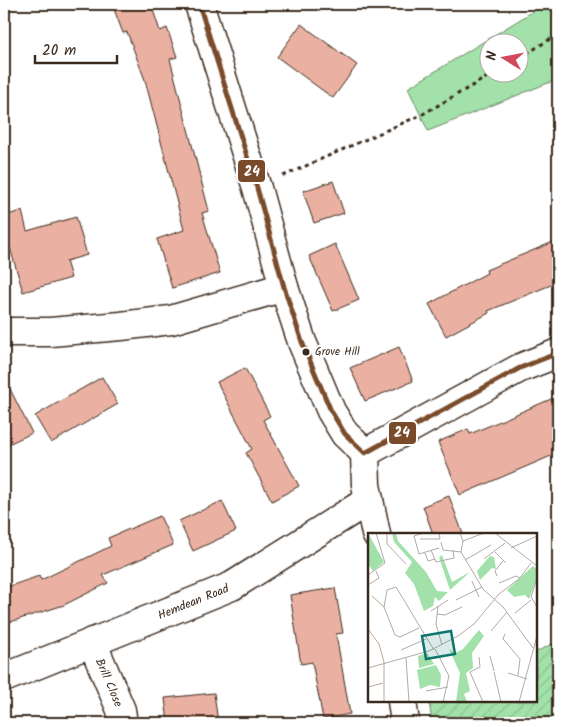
<svg xmlns="http://www.w3.org/2000/svg" width="562" height="727" viewBox="0 0 562 727" font-family="Kalam,sans-serif">
  <style>
    .park { fill: #a2e1a9; stroke: #6e8664; fill-rule: evenodd }
    .garden { fill: url(#garden-furrows); stroke: #6e8664 }
    .building { fill: #eab1a2; stroke: #3b2a1e }
    .lines { fill: none; stroke-linecap: round; stroke-linejoin: round }
    .street-casing { stroke: #3b2a1e; stroke-width: 31 }
    .secondary-casing { stroke: #3b2a1e; stroke-width: 31 }
    .path { stroke: #3b2a1e; stroke-width: 3; stroke-dasharray: 4 4; stroke-linecap: butt }
    .street { stroke: #fff; stroke-width: 28 }
    .secondary { stroke: #fff; stroke-width: 28 }
    .bus-1-casing { stroke: #fff; stroke-width: 9 }
    .bus-1 { stroke: #7a4b2a; stroke-width: 5 }
    .bus-dot { fill: #3b2a1e; stroke: #fff; stroke-width: 2 }
    .labels { text-anchor: middle; dominant-baseline: central; stroke-width: 5; stroke-linejoin: round; paint-order: stroke }
    .bus-label { font-size: 11px; fill: #3b2a1e; stroke: #fff; text-anchor: start }
    .street-label { font-size: 12px; fill: #3b2a1e; stroke: #fff }
    .inset-road { fill: none; stroke: #b1aaa5; stroke-width: 1 }
    .view { fill: #0f766e; fill-opacity: 0.15; stroke: #0f766e; stroke-width: 2.5 }
    .inset-edge { fill: none; stroke: #3b2a1e; stroke-width: 2.5 }
    .line-badge { stroke: #fff; stroke-width: 2 }
    .badge-label { font-size: 14px; text-anchor: middle; font-weight: bold; fill: #fff }
  </style>
  <defs>
    <pattern id="garden-furrows" width="10" height="10" patternUnits="userSpaceOnUse" patternTransform="scale(1.25)"><rect width="10" height="10" fill="#a2e1a9"/><path d="M-1 1l2-2M0 10L10 0M9 11l2-2" fill="none" stroke="#8cc191"/></pattern>
  </defs>
  <rect width="100%" height="100%" fill="#fff"/>
  <filter id="ink" filterUnits="userSpaceOnUse"><feTurbulence type="fractalNoise" baseFrequency=".02" numOctaves="2"/><feDisplacementMap in="SourceGraphic" scale="10" xChannelSelector="R" yChannelSelector="G"/><feConvolveMatrix kernelMatrix="1 2 1 2 8 2 1 2 1" color-interpolation-filters="sRGB"/></filter>
  <g filter="url(#ink)">
    <path class="park" d="M545 4H558V79L428 131 408 88ZM490 42H520V72H490Z"/>
    <path class="garden" d="M558 641V723H432L429 701H536V652Z"/>
    <path class="building" d="M112 4H151L160 31 167 28 177 57 170 59 209 211 202 213 220 273 172 288 157 239 184 230 145 80 127 32 123 33Z
      M301 24 357 65 333 98 277 57Z
      M333 181 344 213 314 223 303 191Z
      M22 211 27 231 76 217 87 255 66 261 71 278 23 292 4 227V216Z
      M558 240V282L488 311 489 313 446 336 429 304 487 273 486 270Z
      M335 244 359 300 333 311 309 256Z
      M399 347 413 381 365 401 350 368Z
      M245 368 270 416 263 420 299 486 272 501 246 453 252 449 217 382Z
      M4 377 32 433 4 446Z
      M102 377 118 404 51 443 35 416Z
      M558 396V453L460 495 438 442 468 429 470 434Z
      M449 496 463 534H433L423 506Z
      M222 501 236 531 193 551 179 521Z
      M160 516 173 545 103 575 108 583 64 605 4 624V588L39 576 41 580 111 546 108 538Z
      M335 588 343 633 336 634 350 714 323 719 312 662 301 664 290 595Z
      M214 693 218 723H168L165 698Z"/>
    <g class="lines">
      <defs>
        <g id="street">
          <path d="M4 332H50L121 326 171 320 284 287"/>
          <path d="M365 453 366 485 376 534"/>
          <path id="s1" d="M92 642 121 710 123 723"/>
          <path id="s2" d="M4 678 232 586 369 500"/>
          <path d="M402 701 405 723"/>
        </g>
        <path id="secondary" d="M199 4 257 188 284 287 302 342 331 411 345 434 365 453 520 368 558 353"/>
      </defs>
      <use href="#street" class="street-casing"/>
      <use href="#secondary" class="secondary-casing"/>
      <path class="path" d="M520 58 558 34
        M283 176 423 114 496 72"/>
      <use href="#street" class="street"/>
      <use href="#secondary" class="secondary"/>
      <defs>
        <path id="bus-1" d="M199 4 257 188 284 287 302 342 331 411 345 434 365 453 520 368 558 353"/>
      </defs>
      <use href="#bus-1" class="bus-1-casing"/>
      <use href="#bus-1" class="bus-1"/>
    </g>
  </g>
  <circle class="bus-dot" cx="306" cy="352" r="4.5"/>
  <g class="labels">
    <g class="bus-label">
      <text x="315" y="352">Grove Hill</text>
    </g>
    <g class="street-label">
      <text stroke="none"><textPath href="#s2" startOffset="204">Hemdean Road</textPath></text>
      <text stroke="none"><textPath href="#s1" startOffset="44">Brill Close</textPath></text>
    </g>
  </g>
  <g transform="translate(368 533)">
    <rect width="169" height="169" fill="#fff"/>
    <path d="M0 0 16 29 5 38 0 31Z" fill="#a2e1a9"/>
    <path d="M24 0H28L30 8 58 39 69 58 80 59 71 68 67 64 65 73 56 78 46 51 37 40 44 29 26 9ZM74 22 84 49 102 39 82 57 71 24ZM122 23 126 24 128 36 124 35 112 47 109 38ZM165 33 169 36V45L161 66 157 62 146 64 139 57Z" fill="#a2e1a9"/>
    <path d="M68 132 73 142 72 154 62 152 52 156 49 137Z" fill="#a2e1a9"/>
    <path d="M111 97 116 103 104 120 105 135 98 140 102 158 96 161 99 169H88L92 140 81 116 87 120 95 116Z" fill="#a2e1a9"/>
    <path d="M59 120 66 131 51 135 50 123Z" fill="#a2e1a9"/>
    <path class="inset-road" d="M19 0V11L38 31M55 0 46 3 51 21 71 15M92 0 95 8 93 19 115 56 135 74 165 115M127 0 169 33M52 6H72L71 0M95 8 116 0M73 9 75 17 93 19M143 15 169 3M63 17 68 29 86 25 85 17M127 19 138 30M57 20 60 28 67 26M116 26 137 10M97 27 123 12M0 42 17 30 8 0M129 43 127 38 135 28M169 45 163 64 169 74M104 48 111 64M131 50 148 43 152 45M0 52 11 45 8 38M28 54 19 57 16 74 27 102 32 104 51 95M28 54 66 117M4 63 16 74M88 67 114 54M70 73 68 91 74 112M63 78 80 67M147 80 163 67M69 81 77 82 94 74M0 96 11 111 16 129V169M123 98 139 79M137 101 135 106 152 126 150 142M67 116 81 143 75 169M33 117 58 106M122 123 126 138M111 124 112 134 102 139 115 169M38 125 41 169M0 135 61 118 90 103 106 91 131 61 152 45 163 30M126 139 133 169M140 140 159 146M0 154 15 150M58 158 80 154M151 169 169 103"/>
    <path class="view" d="M83 98 87 121 58 126 54 103Z"/>
    <rect width="169" height="169" class="inset-edge"/>
  </g>
  <g class="line-badge">
    <rect x="237" y="159" width="29" height="24" rx="5" fill="#7a4b2a"/>
    <rect x="388" y="421" width="29" height="24" rx="5" fill="#7a4b2a"/>
  </g>
  <g class="badge-label">
    <text x="252" y="176">24</text>
    <text x="402" y="437">24</text>
  </g>
  <rect width="562" height="727" fill="none" stroke="#fff" stroke-width="20"/>
  <rect x="10" y="10" width="542" height="707" fill="none" stroke="#3b2a1e" stroke-width="2" filter="url(#ink)"/>
  <g transform="translate(504 58) rotate(280)"><circle r="24" fill="#ffffff" stroke="#b1aaa5"/>
  <path d="M0-4L9 19L0 12L-9 19Z" fill="#d1495b"/>
  <text y="-8" font-size="14" font-weight="bold" text-anchor="middle" fill="#3b2a1e">N</text>
  </g>
  <path d="M35 55v8h82v-8" fill="none" stroke="#3b2a1e" stroke-width="2.5"/>
  <text x="42" y="55" font-size="15" fill="#3b2a1e" stroke="#ffffff" stroke-width="4" paint-order="stroke">20 m</text>
</svg>
